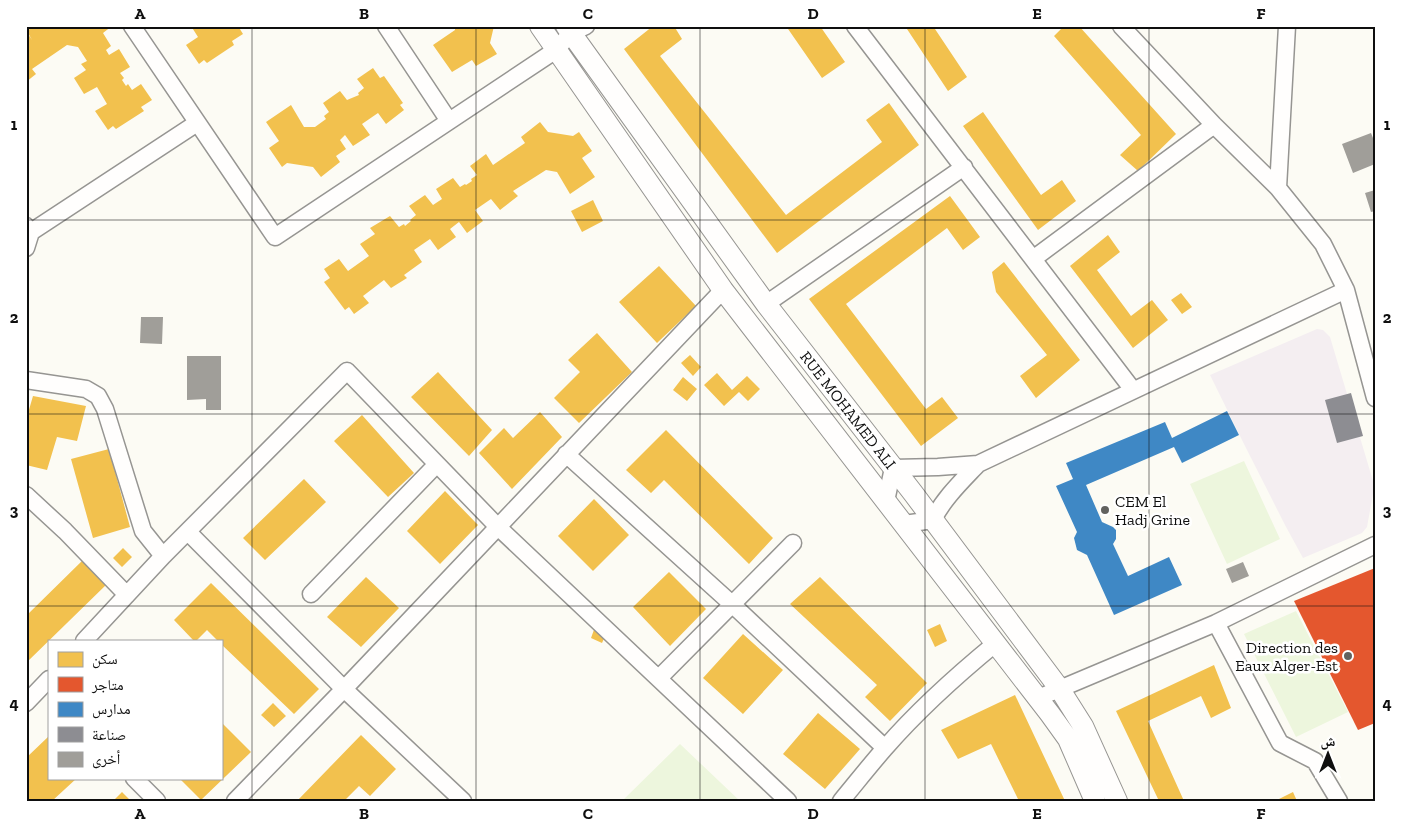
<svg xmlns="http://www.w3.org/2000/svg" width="1401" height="827" viewBox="0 0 1401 827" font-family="'Zilla Slab','Noto Naskh Arabic',serif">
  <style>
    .industrial { fill: #f4eef1 }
    .pitch { fill: #edf6dd }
    .homes { fill: #f2c14e }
    .shops { fill: #e4572e }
    .schools { fill: #3f88c5 }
    .industry { fill: #8d8d92 }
    .building { fill: #a09e99 }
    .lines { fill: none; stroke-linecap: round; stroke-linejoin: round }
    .minor-casing { stroke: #969592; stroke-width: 19 }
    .tertiary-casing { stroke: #969592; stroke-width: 22 }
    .minor { stroke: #fffefd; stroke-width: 16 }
    .tertiary { stroke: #fffefd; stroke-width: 20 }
    .grid { fill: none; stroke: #0f0f0f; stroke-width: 1; stroke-opacity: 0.55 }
    .poi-dot { fill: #62625f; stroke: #fff; stroke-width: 2 }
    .labels { text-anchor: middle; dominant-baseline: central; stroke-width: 5; stroke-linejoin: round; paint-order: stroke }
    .street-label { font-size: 16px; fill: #0f0f0f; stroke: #fff }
    .poi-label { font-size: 16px; fill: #0f0f0f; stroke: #fff; text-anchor: start }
    .neatline { fill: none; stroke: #0f0f0f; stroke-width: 2 }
    .grid-label { font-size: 16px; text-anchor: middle; font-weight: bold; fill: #0f0f0f }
  </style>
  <rect width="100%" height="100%" fill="#fcfbf4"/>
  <path class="industrial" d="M1317 329 1323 330 1330 337 1373 481V494L1367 527 1362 533 1303 558 1285 525 1244 444 1210 375Z"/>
  <path class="pitch" d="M1244 461 1280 539 1227 564 1190 484Z
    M1296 611 1348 712 1296 737 1244 634Z
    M680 744 740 801H622Z"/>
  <path class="homes" d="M34 26H112L103 33 111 46 106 50 109 55 119 49 130 67 120 73 124 78 122 80 126 86 128 84 132 90 141 84 152 100 141 107 144 111 116 129 113 126 108 130 95 111 107 104 97 87 84 94 74 78 86 70 81 64 87 61 78 47 67 45 32 69 36 74 26 82V31L32 40 27 31Z
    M191 26H238L243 34 232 41 234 45 207 63 204 60 199 64 186 45 198 37Z
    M455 26H494L490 43 497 54 476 66 472 60 452 72 433 45 455 30Z
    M653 26H674L682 39 660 56 786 215 882 142 866 120 889 103 919 145 777 253 624 49Z
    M786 26H820L845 62 822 78Z
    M905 26H933L967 77 948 91Z
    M1064 26H1079L1176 134 1138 171 1120 155 1141 135 1054 36Z
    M373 68 380 78 384 76 403 103 400 105 404 110 386 124 378 113 362 124 370 135 353 146 345 135 340 140 346 149 336 156 340 162 321 177 313 167 287 163 282 167 269 148 279 141 266 122 291 105 304 127H315L326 119 324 116 329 112 323 103 340 91 347 100 359 95 358 93 364 88 357 79Z
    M983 112 1041 195 1062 180 1076 201 1038 230 963 126Z
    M540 122 548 132 573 136 579 132 592 151 582 158 595 177 570 194 557 172 546 170 513 191 518 196 500 210 491 199 475 210 483 221 467 233 459 222 450 229 456 237 438 250 430 239 414 250 422 262 404 275 407 278 391 288 384 280 363 296 369 303 354 314 349 307 345 310 324 282 330 278 324 269 339 259 348 271 369 256 360 244 375 234 370 228 390 216 399 227 404 224 405 226 411 221 410 220 416 215 409 206 425 195 433 205 442 199 436 189 453 178 460 187 465 184 466 185 472 181 471 179 477 175 470 166 486 154 493 165 525 143 521 137Z
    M950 196 980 237 963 250 947 228 846 304 926 409 942 397 958 418 921 446 809 299Z
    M593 200 603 221 582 232 571 211Z
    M1108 235 1120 252 1097 270 1131 316 1152 300 1168 320 1133 348 1070 266Z
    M1004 262 1080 360 1036 398 1020 376 1047 355 996 292 992 272Z
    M659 266 696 306 657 343 619 302Z
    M1181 293 1192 307 1182 314 1171 300Z
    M597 333 632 372 579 423 554 398 580 372 568 360Z
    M690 355 701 367 693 376 681 363Z
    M438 372 492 430 469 456 411 397Z
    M717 373 732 390 747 376 760 389 748 401 739 392 724 406 704 385Z
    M683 377 697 389 687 401 673 390Z
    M33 396 86 406 77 441 57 437 47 470 26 465V420Z
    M540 412 562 437 512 489 479 453 504 428 513 438Z
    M362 415 414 473 388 497 334 441Z
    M666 430 773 538 749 564 664 480 651 493 626 470Z
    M109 449 130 527 93 538 71 459Z
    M304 479 326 502 265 560 243 538Z
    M445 491 478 525 440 564 407 531Z
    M594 499 629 535 593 571 558 536Z
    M123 548 132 557 122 567 113 558Z
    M85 558 108 583 26 663V616Z
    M669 572 706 609 670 646 633 607Z
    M366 577 399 608 361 647 327 617Z
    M820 577 927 683 890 721 865 697 877 685 790 604Z
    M211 583 319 689 294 714 221 644V641H218L207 630 196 641H194L174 620Z
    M940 624 947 641 935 647 927 630Z
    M595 627 607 632 602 643 591 638Z
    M743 634 783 670 743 714 703 678Z
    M1214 665 1231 708 1211 718 1201 696 1148 721 1184 801H1159L1116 711Z
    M1015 695 1065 801H1019L991 744 958 759 941 730Z
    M273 703 286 716 274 727 261 715Z
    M818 713 860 749 825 789 783 754Z
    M221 722 251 752 201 800 179 778H221Z
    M361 735 396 769 370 796 359 786 344 801H297Z
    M49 736V778H77L52 801H28L26 799V758Z
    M122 792 131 801H113Z
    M1293 792 1297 801H1275Z"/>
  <path class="shops" d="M1375 568V723L1358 730 1294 601Z"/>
  <path class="schools" d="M1227 411 1239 435 1182 463 1174 447 1086 485 1102 522 1113 527 1116 530V539L1113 544 1128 576 1169 557 1182 585 1114 615 1087 555 1077 550 1074 538 1077 532 1056 486 1073 479 1066 463 1165 422 1172 438Z"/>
  <path class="industry" d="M1351 393 1363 436 1337 443 1325 400Z"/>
  <path class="building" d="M1371 133 1375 143V164L1353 173 1342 144Z
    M1375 190V211L1371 212 1365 193Z
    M141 317H163L162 344 140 343Z
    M187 356H221V410H206V399L187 400Z
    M1243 562 1249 576 1232 583 1226 569Z"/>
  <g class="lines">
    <defs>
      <path id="minor" d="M132 26 275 237 556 50 571 33 586 26
        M386 26 449 121
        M855 26 1133 390
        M1121 26 1214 125 1278 188 1323 244 1346 290 1375 398
        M1278 188 1287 26
        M26 226 31 232 197 123
        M26 248 31 232
        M1033 259 1214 125
        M766 304 964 167
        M26 380 86 389 98 396 105 409 143 531 163 556
        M566 454 733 605 885 748
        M978 464 1346 290
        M26 495 65 531 127 595
        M886 501 893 468 938 467 978 464C962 481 943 499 933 520L904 524
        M188 532 344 689 463 801
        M311 594 437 464
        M1216 623 1280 743 1315 761 1339 801
        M84 641 163 556 347 371 498 527 788 801
        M659 678 793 543
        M1038 698 1216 623 1375 545
        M26 703 49 679
        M134 778 157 801
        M235 801 344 689 723 290
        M841 801C856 783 870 765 885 748 919 709 957 675 996 643"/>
      <path id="tertiary" d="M540 26 723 290 1050 714 1068 739 1095 801
        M566 26 766 304 913 493 1059 688 1083 726 1117 801"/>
    </defs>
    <use href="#minor" class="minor-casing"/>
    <use href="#tertiary" class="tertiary-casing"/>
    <use href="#minor" class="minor"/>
    <use href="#tertiary" class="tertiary"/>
  </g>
  <path class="grid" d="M252 26V801M476 26V801M700 26V801M925 26V801M1149 26V801M26 220H1375M26 414H1375M26 606H1375"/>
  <g class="poi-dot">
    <circle cx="1105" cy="510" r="5"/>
    <circle cx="1348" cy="656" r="5"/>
  </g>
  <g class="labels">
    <g class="street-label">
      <text transform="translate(848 410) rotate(52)">RUE MOHAMED ALI</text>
    </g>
    <g class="poi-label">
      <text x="1115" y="501">CEM El<tspan x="1115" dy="18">Hadj Grine</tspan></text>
      <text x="1338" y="647" text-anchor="end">Direction des<tspan x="1338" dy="18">Eaux Alger-Est</tspan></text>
    </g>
  </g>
  <rect width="1401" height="827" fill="none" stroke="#ffffff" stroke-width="55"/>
  <rect x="48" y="640" width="175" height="140" fill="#ffffff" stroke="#9f9f9f"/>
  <rect x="58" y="652" width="25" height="15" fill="#f2c14e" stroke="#9f9f9f"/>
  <text x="92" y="664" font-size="15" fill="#0f0f0f">سكن</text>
  <rect x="58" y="677" width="25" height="15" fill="#e4572e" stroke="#9f9f9f"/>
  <text x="92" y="690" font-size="15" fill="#0f0f0f">متاجر</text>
  <rect x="58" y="702" width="25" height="15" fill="#3f88c5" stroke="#9f9f9f"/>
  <text x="92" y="714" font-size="15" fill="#0f0f0f">مدارس</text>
  <rect x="58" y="727" width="25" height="15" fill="#8d8d92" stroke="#9f9f9f"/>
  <text x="92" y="740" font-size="15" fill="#0f0f0f">صناعة</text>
  <rect x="58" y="752" width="25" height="15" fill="#a09e99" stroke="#9f9f9f"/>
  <text x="92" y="764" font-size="15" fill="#0f0f0f">أخرى</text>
  <g transform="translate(1328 754)" stroke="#ffffff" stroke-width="4" paint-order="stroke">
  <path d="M0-4L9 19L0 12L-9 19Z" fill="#0f0f0f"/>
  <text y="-8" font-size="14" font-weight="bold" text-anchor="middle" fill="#0f0f0f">ش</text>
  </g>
  <rect x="28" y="28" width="1346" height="772" class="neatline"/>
  <g class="grid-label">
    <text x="140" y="19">A</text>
    <text x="364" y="19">B</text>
    <text x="588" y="19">C</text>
    <text x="813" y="19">D</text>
    <text x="1037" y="19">E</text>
    <text x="1261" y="19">F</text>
    <text x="14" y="130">1</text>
    <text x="1387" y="130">1</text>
    <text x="14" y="323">2</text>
    <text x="1387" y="323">2</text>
    <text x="14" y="516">3</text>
    <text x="1387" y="516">3</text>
    <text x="14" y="709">4</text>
    <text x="1387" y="709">4</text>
    <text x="140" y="819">A</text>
    <text x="364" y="819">B</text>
    <text x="588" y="819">C</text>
    <text x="813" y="819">D</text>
    <text x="1037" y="819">E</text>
    <text x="1261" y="819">F</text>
  </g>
</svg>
